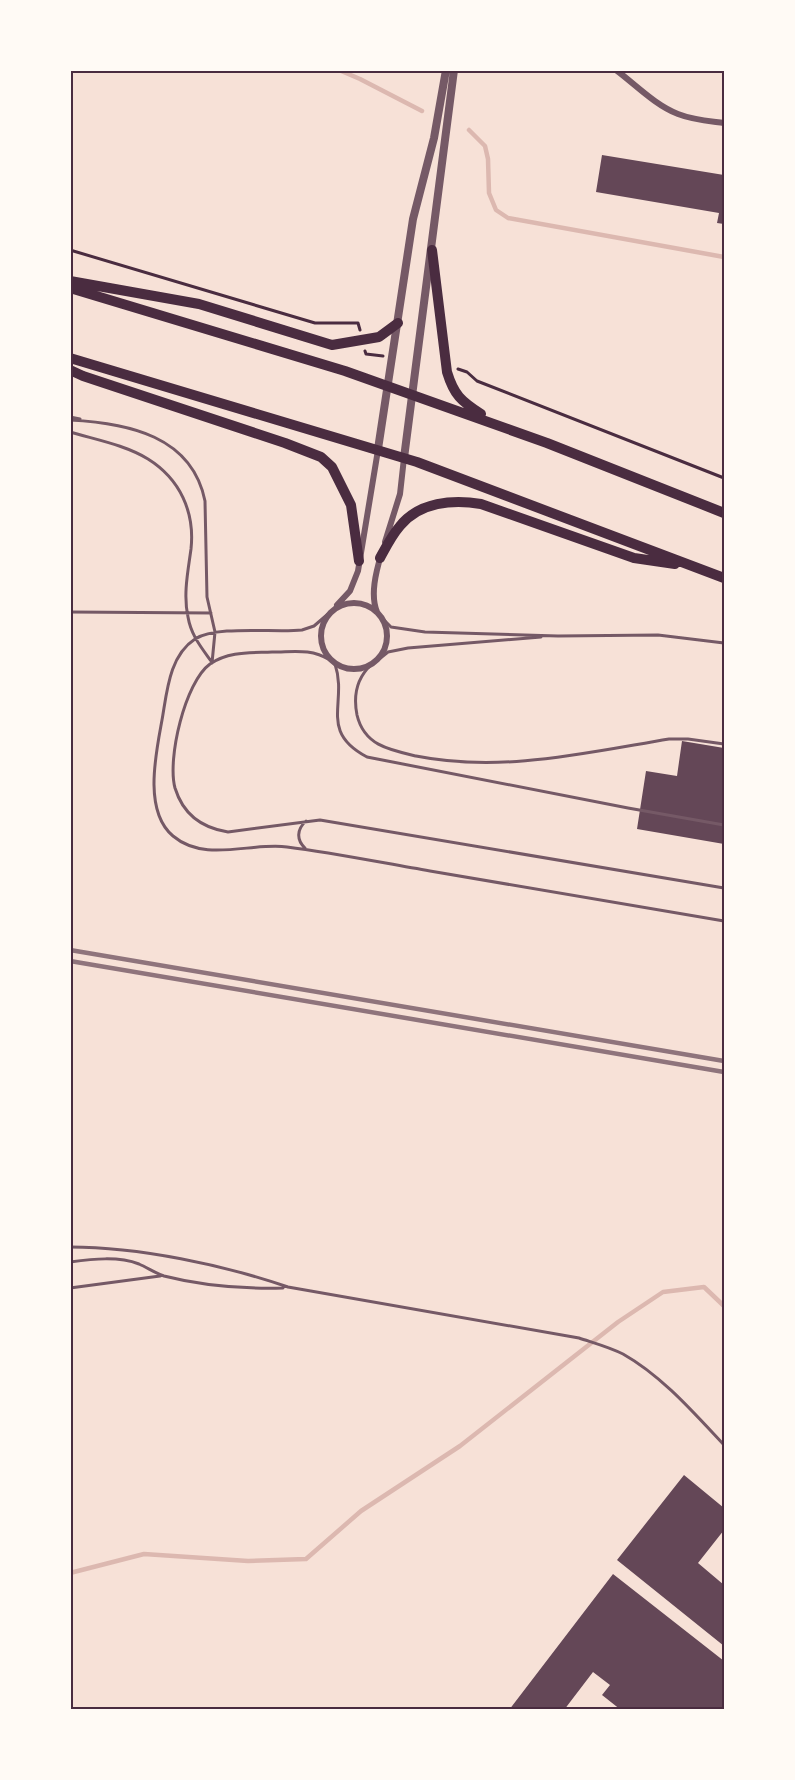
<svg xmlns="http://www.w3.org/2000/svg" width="795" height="1780" viewBox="0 0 795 1780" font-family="'Varela Round',sans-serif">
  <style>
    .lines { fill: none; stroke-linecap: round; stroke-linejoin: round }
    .stream { stroke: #dcb8b0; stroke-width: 4.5 }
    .building { fill: #644757 }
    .path { stroke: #4a2c40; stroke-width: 3 }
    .service { stroke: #755966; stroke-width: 3 }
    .minor { stroke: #755966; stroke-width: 6 }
    .tertiary { stroke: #755966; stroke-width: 8 }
    .trunk { stroke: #4a2c40; stroke-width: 10 }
    .rail { stroke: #8f747c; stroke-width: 4.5 }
    .neatline { fill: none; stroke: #4a2c40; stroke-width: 2 }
  </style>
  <rect width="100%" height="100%" fill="#f7e1d7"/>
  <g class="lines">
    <path class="stream" d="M339 70 360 79 422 111
      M469 130 485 146 488 159 489 193 496 210 508 218 724 257
      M70 1573 144 1554 248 1561 306 1559 361 1511 460 1446 618 1322 663 1292 704 1287 724 1306"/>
  </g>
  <path class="building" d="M602 155 724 175 722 190 724 191V224L717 223 719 213 596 192Z
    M682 741 724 748V844L637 829 646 771 677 776Z
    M684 1475 724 1508V1530L698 1563 724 1585V1646L617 1560Z
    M613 1574 724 1661V1710H621L602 1695 610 1685 593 1672 564 1710H509Z"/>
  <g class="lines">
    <path class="path" d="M70 250 315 323H358L360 330
      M365 351 366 354 383 356
      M458 369 467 372 477 381 724 478"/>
    <path class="service" d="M70 417 80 419
      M70 420C128 423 192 436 205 501L207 597 215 632 212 663
      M70 432C97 440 125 445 148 459 180 479 195 512 191 549 188 571 183 595 188 617 191 635 201 647 211 661
      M70 612 211 613
      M328 614 314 626 302 630C275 633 217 625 195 639 169 656 167 692 162 720 156 753 143 811 173 836 205 863 251 842 287 847 335 853 383 863 430 871 528 888 626 905 724 921
      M382 618 391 627 425 632 558 636 658 635 724 643
      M330 660C310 648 294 652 272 652 251 653 229 651 210 664 185 682 167 759 175 788 183 814 202 828 228 832L320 820 724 888
      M378 660 388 652 408 648 541 637
      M335 664C348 703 318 731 367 757L628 808 724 825
      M371 665C357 678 353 695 357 715 364 745 389 750 416 756 501 773 585 753 669 739H688L724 744
      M305 848C296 840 297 829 306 821
      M70 1247C139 1247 224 1265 288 1287L579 1338C594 1343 609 1347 623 1354 662 1376 694 1413 724 1445
      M70 1262C93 1259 118 1256 139 1264 148 1268 155 1273 164 1276 203 1286 244 1289 283 1288
      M70 1288 160 1276"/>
    <path class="minor" d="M616 70C636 85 655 105 678 114 693 120 709 121 724 123
      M385 542 400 494 404 458
      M321 636a33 33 0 1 1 66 0a33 33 0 1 1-66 0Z
      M337 605 350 591 358 571 378 450
      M377 612C370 595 376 572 381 555"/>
    <path class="tertiary" d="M378 449 413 219 434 138 446 70
      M404 458 454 70"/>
    <path class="trunk" d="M432 250 447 372C454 395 461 401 481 414
      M70 281 199 304 332 345 379 337 398 323
      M70 288 345 371 547 443 724 513
      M70 358 417 462 724 578
      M70 370 83 376 285 443 321 457 332 467 351 505 359 561
      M380 558C386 547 392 535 400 526 419 502 453 499 481 504L634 558 675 564"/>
    <path class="rail" d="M70 950 724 1061
      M70 961 724 1072"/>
  </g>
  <rect width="795" height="1780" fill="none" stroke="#fffaf5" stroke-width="144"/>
  <rect x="72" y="72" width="651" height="1636" class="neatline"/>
</svg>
